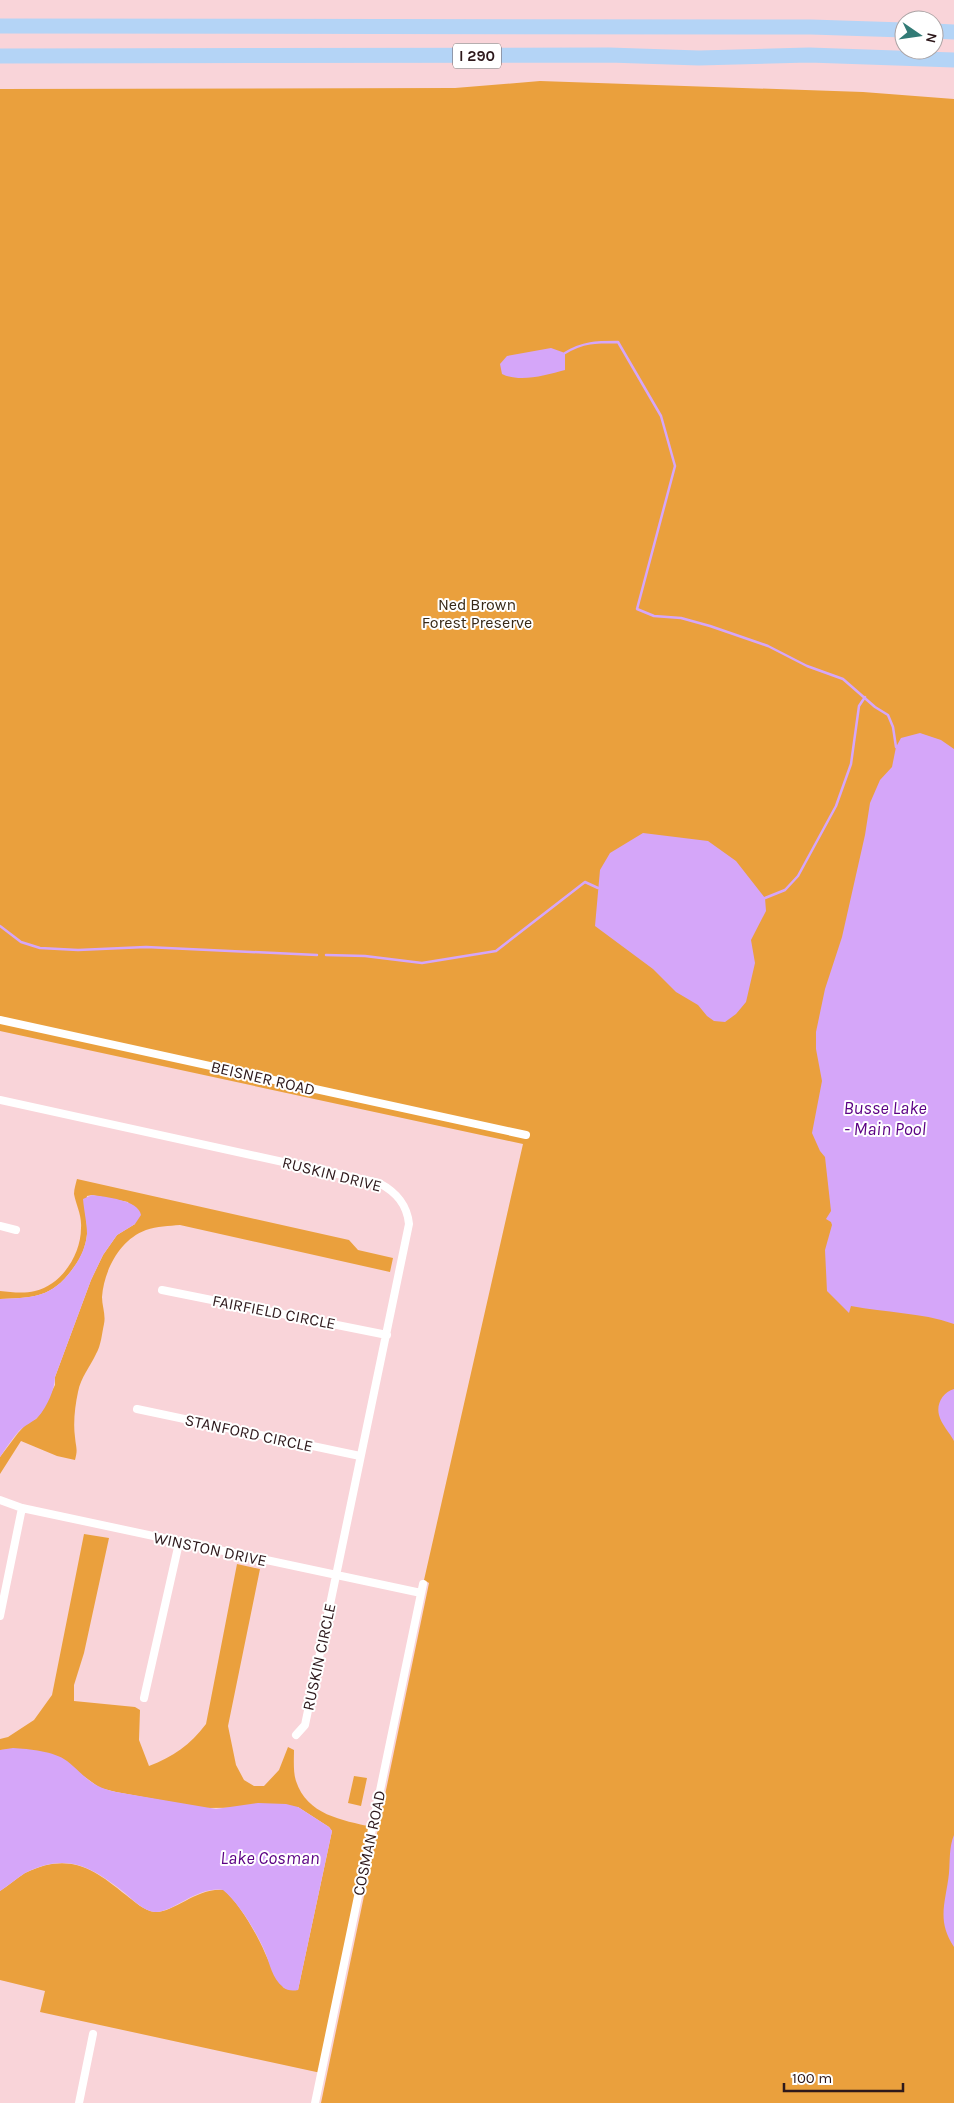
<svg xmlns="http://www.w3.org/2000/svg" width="954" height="2103" viewBox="0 0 954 2103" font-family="Karla,sans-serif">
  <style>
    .green { fill: #eaa03d }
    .water { fill: #d5a6f9 }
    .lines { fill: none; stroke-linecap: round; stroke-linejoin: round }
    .stream { stroke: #d5a6f9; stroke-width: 2.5 }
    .minor { stroke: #fff; stroke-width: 8 }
    .motorway { stroke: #b4d4f6; stroke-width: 15 }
    .labels { text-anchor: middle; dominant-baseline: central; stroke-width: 4; stroke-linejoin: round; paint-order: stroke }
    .shield { fill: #fff; stroke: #6c5d5f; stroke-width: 1 }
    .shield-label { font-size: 15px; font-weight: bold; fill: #2d181b }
    .park-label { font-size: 16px; fill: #382917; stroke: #fff }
    .street-label { font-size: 16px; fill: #2d181b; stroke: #fff }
    .water-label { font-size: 18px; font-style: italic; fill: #5b0084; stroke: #fff }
  </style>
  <rect width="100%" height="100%" fill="#f9d4d9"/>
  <path class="green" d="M540 81 863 92 954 99V2103H321L429 1583 424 1580 523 1144 0 1031V89L455 88Z
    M77 1179 349 1240 358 1250 393 1258 390 1272 180 1225C169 1226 157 1226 146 1230 119 1240 104 1271 102 1297 102 1306 106 1315 104 1324 102 1333 101 1346 96 1354 90 1367 81 1377 78 1392 75 1406 73 1423 75 1437 76 1448 78 1449 75 1460L57 1456 21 1441 0 1474V1457L18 1433 28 1422 36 1419 42 1411 55 1385V1377L91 1280 103 1255 117 1235 135 1224 128 1202 92 1195 87 1196C83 1212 88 1220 87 1234 86 1246 81 1258 74 1267 53 1297 35 1298 0 1299V1291C11 1292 23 1294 35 1291 62 1285 81 1254 81 1228 82 1215 76 1205 74 1194 74 1189 76 1183 77 1179Z
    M84 1534 109 1538 84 1653 74 1685V1701L135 1707 140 1710 139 1740 149 1766C173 1757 190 1745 206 1724L237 1564 260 1569 228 1726 236 1765 244 1780 254 1786H264L279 1770 288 1747 294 1750C294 1759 293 1772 296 1781 307 1815 342 1820 372 1827L321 2073 40 2012 45 1991 0 1980V1891C8 1886 17 1878 25 1873 68 1852 92 1867 126 1895 134 1901 144 1911 155 1912 174 1913 197 1887 224 1890 239 1903 257 1934 265 1953 271 1966 275 1976 284 1988L298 1990 332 1831 329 1827 298 1807 203 1808 116 1792 100 1788 78 1772 25 1749 0 1750V1739L8 1737 34 1720 52 1695Z
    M354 1776 367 1778 361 1806 348 1803Z"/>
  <path class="water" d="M551 348 565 353V370C546 375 520 383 502 374L500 364 507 356Z
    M920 733 941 740 954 749V1324C920 1312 886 1313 851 1306L849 1313 827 1291 825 1250 832 1225 831 1222 826 1219 831 1211 825 1157 820 1151 812 1133 822 1081 816 1049V1032L825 989 842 937 865 835 870 803 880 780 892 767 896 747 901 738Z
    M643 833 708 841 736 861 765 898 766 911 751 940 755 963 746 1002 736 1014 725 1022 714 1021 707 1016 698 1005 676 992 653 969 595 926 600 870 610 853Z
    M92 1195C105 1197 139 1200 141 1215L135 1224 117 1235 103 1255 91 1280 55 1377C55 1389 47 1407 38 1417 33 1422 25 1425 19 1431 12 1439 6 1448 0 1457V1299C35 1298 53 1297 74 1267 81 1257 86 1246 87 1234 87 1223 84 1211 83 1199Z
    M954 1389V1441C950 1433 941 1424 939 1415 936 1404 943 1392 954 1389Z
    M13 1748C29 1749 54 1751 67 1761 86 1776 89 1786 116 1792L216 1809 258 1803 286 1804 298 1807 329 1827 332 1831 298 1990C293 1991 287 1991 283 1987 272 1978 270 1964 265 1952 257 1933 239 1903 223 1890 197 1886 173 1913 155 1912 144 1911 134 1901 126 1894 92 1867 68 1852 25 1873 17 1878 8 1886 0 1891V1750Z
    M954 1835V1947C936 1920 946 1902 949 1873 950 1860 949 1847 954 1835Z"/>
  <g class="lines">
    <path class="stream" d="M565 353C583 342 596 342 618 342L661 416 675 466 637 609 654 616 681 618 710 626 768 646 807 666 843 679 875 707 888 715 893 727 896 747
      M765 898 785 890 798 876 836 806 851 764 859 706 865 697
      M0 926 21 942 40 948 78 950 146 947 317 955
      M326 955 365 956 422 963 496 951 585 882 598 888"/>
    <path class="minor" d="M0 1020 526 1135
      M0 1100 379 1183C396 1192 407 1204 409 1224L305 1725 296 1735
      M0 1226 16 1230
      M162 1290 387 1335
      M137 1409 360 1456
      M0 1500 22 1508 421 1593
      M0 1616 22 1508
      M144 1698 179 1543
      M79 2103 93 2034
      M315 2103 423 1584"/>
    <path class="motorway" d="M0 26 811 27 904 30
      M934 31 954 32
      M0 56 609 55 699 58 809 55 954 60"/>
  </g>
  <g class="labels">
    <rect class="shield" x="453" y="43.5" width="48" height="25" rx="4"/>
    <g class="shield-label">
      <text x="477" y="56">I 290</text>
    </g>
    <g class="park-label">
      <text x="477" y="604">Ned Brown<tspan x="477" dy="18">Forest Preserve</tspan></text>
    </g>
    <g class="street-label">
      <text transform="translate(263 1078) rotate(13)">BEISNER ROAD</text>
      <text transform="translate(332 1174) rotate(14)">RUSKIN DRIVE</text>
      <text transform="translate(274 1312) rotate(11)">FAIRFIELD CIRCLE</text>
      <text transform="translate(249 1433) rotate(12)">STANFORD CIRCLE</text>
      <text transform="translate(210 1549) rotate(12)">WINSTON DRIVE</text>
      <text transform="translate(319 1657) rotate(-78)">RUSKIN CIRCLE</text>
      <text transform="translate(369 1843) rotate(-78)">COSMAN ROAD</text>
    </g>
    <g class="water-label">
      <text x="885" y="1108">Busse Lake<tspan x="885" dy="21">- Main Pool</tspan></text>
      <text x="270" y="1858">Lake Cosman</text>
    </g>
  </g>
  <g transform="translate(919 35) rotate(103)"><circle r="24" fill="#ffffff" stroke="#aba3a4"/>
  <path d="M0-4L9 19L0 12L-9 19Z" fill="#327b76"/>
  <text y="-8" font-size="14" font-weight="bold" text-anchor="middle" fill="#2d181b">N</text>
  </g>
  <path d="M784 2083v8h119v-8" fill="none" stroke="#2d181b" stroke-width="2.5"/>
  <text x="792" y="2083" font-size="15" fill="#2d181b" stroke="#ffffff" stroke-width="4" paint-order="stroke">100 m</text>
</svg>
